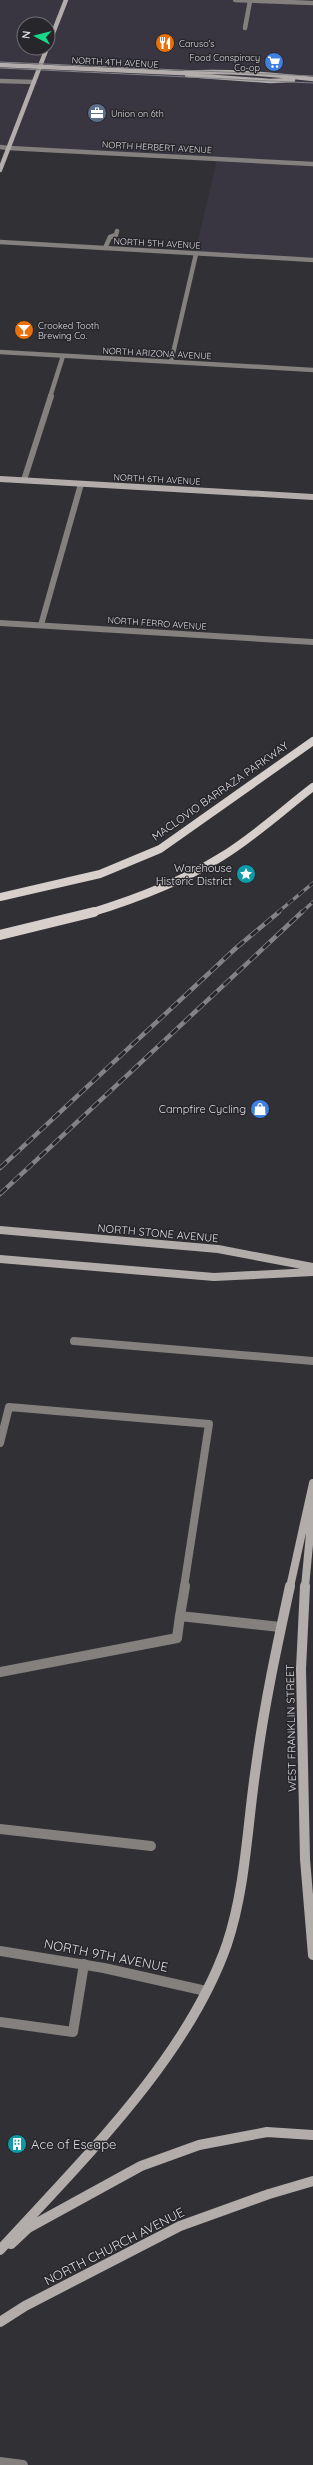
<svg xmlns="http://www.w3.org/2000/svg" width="313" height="2465" viewBox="0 0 313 2465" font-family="Quicksand,sans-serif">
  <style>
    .built { fill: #393642; fill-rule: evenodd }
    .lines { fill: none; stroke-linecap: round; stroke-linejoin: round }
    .lane-far3 { stroke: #83807e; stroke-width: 4.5 }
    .lane-far2 { stroke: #83807e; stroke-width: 6 }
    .lane-far1 { stroke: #83807e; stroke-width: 8 }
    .lane { stroke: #83807e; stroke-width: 10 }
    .street-far2 { stroke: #83807e; stroke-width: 4.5 }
    .street-far1 { stroke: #83807e; stroke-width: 6 }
    .street { stroke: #83807e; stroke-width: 10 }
    .secondary-far3 { stroke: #b2adaa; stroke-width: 4.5 }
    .secondary-far2 { stroke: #b2adaa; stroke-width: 6 }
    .secondary-far1 { stroke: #b2adaa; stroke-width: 8 }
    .secondary { stroke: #b2adaa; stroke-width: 10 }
    .primary-far1 { stroke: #d6cfcc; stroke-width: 8 }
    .primary { stroke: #d6cfcc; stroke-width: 10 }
    .tram { stroke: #838287; stroke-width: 1 }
    .rail-far1-casing { stroke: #838287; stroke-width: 3.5 }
    .rail-casing { stroke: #838287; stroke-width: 4.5 }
    .rail-far1 { stroke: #27262b; stroke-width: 2.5; stroke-dasharray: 7; stroke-linecap: butt }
    .rail { stroke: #27262b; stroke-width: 3; stroke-dasharray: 9; stroke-linecap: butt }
    .labels { text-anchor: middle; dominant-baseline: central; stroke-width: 3; stroke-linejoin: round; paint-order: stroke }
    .far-poi-label { font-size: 9px; fill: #dedde1; stroke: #27262b; text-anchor: start }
    .far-street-label { font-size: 9px; fill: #dedde1; stroke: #27262b }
    .street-label { font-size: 11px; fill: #dedde1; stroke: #27262b }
    .poi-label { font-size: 11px; fill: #dedde1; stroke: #27262b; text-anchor: end }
    .near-street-label { font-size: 13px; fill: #dedde1; stroke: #27262b }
    .near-poi-label { font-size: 13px; fill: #dedde1; stroke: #27262b; text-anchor: start }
  </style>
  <rect width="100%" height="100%" fill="#313035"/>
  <path class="built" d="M0 0H235L313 3V260L195 254 217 159 0 147ZM24 24H48V48H24Z"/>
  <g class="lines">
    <path class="lane-far3" d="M245 28 250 1
      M0 81 34 82
      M8 148 313 164
      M105 248 110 237 116 235 117 231
      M0 352 313 370
      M171 362 196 254
      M50 397 63 356"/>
    <path class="lane-far2" d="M24 480 51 396
      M41 625 81 484"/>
    <path class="lane-far1" d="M74 1341 313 1361
      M0 1443 9 1407 209 1424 184 1587"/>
    <path class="lane" d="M180 1616 185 1586
      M0 1672 177 1638 180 1616 280 1627
      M0 1829 151 1846
      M0 2022 73 2032 84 1964
      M0 2462 23 2465"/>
    <path class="street-far2" d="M235 0 313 3
      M0 147 8 148
      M0 242 313 260"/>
    <path class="street-far1" d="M0 623 313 642"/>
    <path class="street" d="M0 1951 104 1968 206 1991"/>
    <path class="secondary-far3" d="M48 46 66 0
      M0 65 181 73C225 70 269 74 313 79
      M187 75 270 81 293 80
      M0 170 47 48"/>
    <path class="secondary-far2" d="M0 479 313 497"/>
    <path class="secondary-far1" d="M0 1230 218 1249 313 1267
      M0 1259 214 1277 313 1272
      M290 1587 313 1483
      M305 1587 313 1502"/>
    <path class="secondary" d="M305 1586 301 1669 305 1859 313 1955
      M11 2244 28 2228 141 2166 199 2145 267 2132 313 2135
      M0 2250C80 2162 187 2059 227 1944 246 1887 247 1826 256 1767 264 1706 277 1646 290 1586
      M0 2322 25 2306 180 2226 269 2194 313 2181"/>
    <path class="primary-far1" d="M0 897 100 874 160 849 313 741
      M90 913C136 899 181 882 221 857 254 837 283 810 313 787"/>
    <path class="primary" d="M0 935 94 912"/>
    <path class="tram" d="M0 62 313 76
      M0 68 313 83"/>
    <defs>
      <path id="rail-far1" d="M277 913 313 883
        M301 913 313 902"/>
      <path id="rail" d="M0 1168 236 948 279 912
        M0 1194 302 912"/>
    </defs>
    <use href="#rail-far1" class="rail-far1-casing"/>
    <use href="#rail" class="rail-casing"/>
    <use href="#rail-far1" class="rail-far1"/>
    <use href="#rail" class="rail"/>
  </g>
  <defs>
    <symbol id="restaurant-disc" viewBox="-11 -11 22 22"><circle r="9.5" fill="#e8710a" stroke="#27262b"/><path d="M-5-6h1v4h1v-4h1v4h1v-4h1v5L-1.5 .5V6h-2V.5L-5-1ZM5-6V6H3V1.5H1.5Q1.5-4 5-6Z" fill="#fff"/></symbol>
    <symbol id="supermarket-disc" viewBox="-11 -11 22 22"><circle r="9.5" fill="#3f7fe0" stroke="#27262b"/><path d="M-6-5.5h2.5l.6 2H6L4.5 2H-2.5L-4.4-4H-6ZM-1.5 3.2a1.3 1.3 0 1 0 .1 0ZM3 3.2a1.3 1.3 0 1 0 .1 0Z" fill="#fff"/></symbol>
    <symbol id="office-disc" viewBox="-11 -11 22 22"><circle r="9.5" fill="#5c6f8a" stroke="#27262b"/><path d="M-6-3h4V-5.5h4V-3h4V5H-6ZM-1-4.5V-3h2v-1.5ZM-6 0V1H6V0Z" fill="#fff"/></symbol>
    <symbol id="bar-disc" viewBox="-11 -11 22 22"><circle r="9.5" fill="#e8710a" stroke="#27262b"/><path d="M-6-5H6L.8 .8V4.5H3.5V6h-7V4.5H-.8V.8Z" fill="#fff"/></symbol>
    <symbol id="sight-disc" viewBox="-11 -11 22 22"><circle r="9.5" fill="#0f9aa8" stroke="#27262b"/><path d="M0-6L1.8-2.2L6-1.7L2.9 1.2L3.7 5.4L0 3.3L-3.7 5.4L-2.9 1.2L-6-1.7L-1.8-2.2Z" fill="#fff"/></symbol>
    <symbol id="shop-disc" viewBox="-11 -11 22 22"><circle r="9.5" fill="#3f7fe0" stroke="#27262b"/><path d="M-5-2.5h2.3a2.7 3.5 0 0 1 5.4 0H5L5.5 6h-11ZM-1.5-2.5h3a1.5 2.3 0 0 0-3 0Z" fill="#fff"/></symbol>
    <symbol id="building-disc" viewBox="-11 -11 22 22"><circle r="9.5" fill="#0f9aa8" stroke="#27262b"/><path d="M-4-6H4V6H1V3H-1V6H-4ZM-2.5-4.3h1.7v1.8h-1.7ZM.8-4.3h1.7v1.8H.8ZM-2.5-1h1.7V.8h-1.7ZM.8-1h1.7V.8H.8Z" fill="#fff"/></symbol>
  </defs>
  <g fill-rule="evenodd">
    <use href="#restaurant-disc" x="154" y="32" width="22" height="22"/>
    <use href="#supermarket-disc" x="263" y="51" width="22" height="22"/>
    <use href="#office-disc" x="86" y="102" width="22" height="22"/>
    <use href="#bar-disc" x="13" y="319" width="22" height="22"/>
    <use href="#sight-disc" x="235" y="863" width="22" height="22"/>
    <use href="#shop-disc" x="249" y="1098" width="22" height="22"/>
    <use href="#building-disc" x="6" y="2133" width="22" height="22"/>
  </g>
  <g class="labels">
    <g class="far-poi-label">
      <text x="179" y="43">Caruso's</text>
      <text x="260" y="57" text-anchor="end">Food Conspiracy<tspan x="260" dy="10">Co-op</tspan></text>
      <text x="111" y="113">Union on 6th</text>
      <text x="38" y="325">Crooked Tooth<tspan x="38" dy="10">Brewing Co.</tspan></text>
    </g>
    <g class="far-street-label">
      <text transform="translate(115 62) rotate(3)">NORTH 4TH AVENUE</text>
      <text transform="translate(157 147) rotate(3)">NORTH HERBERT AVENUE</text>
      <text transform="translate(157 243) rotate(3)">NORTH 5TH AVENUE</text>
      <text transform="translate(157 353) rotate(3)">NORTH ARIZONA AVENUE</text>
      <text transform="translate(157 479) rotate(3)">NORTH 6TH AVENUE</text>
      <text transform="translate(157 623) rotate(4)">NORTH FERRO AVENUE</text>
    </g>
    <g class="street-label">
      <text transform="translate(220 791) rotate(-35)">MACLOVIO BARRAZA PARKWAY</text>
      <text transform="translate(158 1233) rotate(5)">NORTH STONE AVENUE</text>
      <text transform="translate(291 1728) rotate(-91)">WEST FRANKLIN STREET</text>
    </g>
    <g class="poi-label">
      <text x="232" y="868">Warehouse<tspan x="232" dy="13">Historic District</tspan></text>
      <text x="246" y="1109">Campfire Cycling</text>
    </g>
    <g class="near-street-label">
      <text transform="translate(106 1955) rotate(11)">NORTH 9TH AVENUE</text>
      <text transform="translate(114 2246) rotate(-27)">NORTH CHURCH AVENUE</text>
    </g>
    <g class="near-poi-label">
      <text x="31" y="2144">Ace of Escape</text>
    </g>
  </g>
  <g transform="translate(36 36) rotate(277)"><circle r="19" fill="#27262b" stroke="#706f74"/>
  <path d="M0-3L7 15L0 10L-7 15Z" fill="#17d989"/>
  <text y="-6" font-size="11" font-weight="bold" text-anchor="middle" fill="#dedde1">N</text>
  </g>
</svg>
